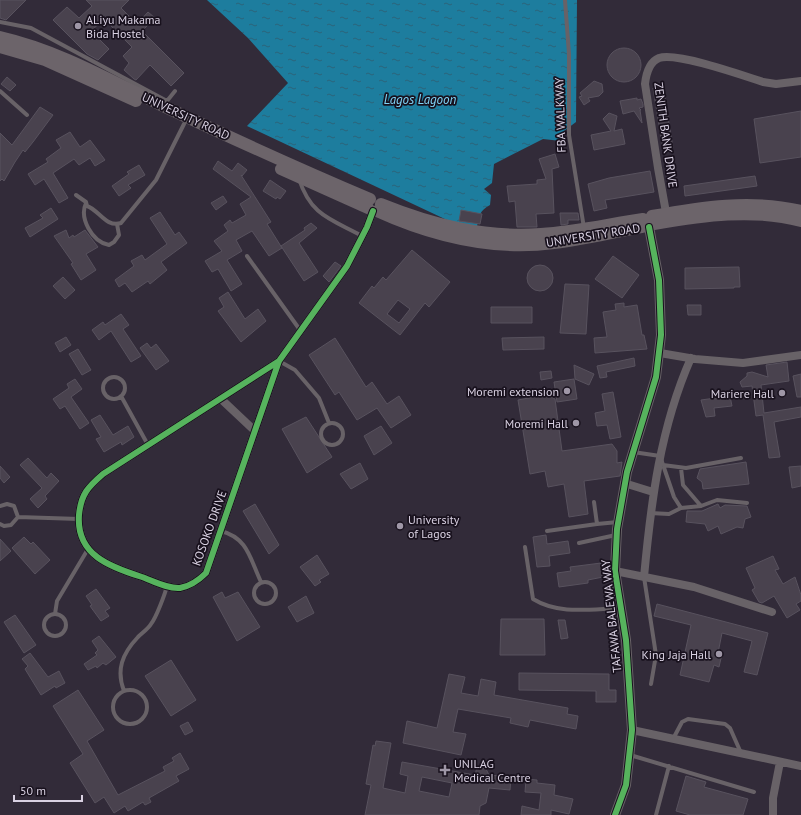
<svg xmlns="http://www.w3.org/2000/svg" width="801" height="815" viewBox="0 0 801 815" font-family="'PT Sans',sans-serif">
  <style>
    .water { fill: url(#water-ripples) }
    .building { fill: #49424e; stroke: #58525e; fill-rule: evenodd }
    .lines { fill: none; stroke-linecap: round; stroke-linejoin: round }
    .service { stroke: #686267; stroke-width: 4 }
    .minor { stroke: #686267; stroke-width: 8 }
    .tertiary { stroke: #686267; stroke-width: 10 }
    .secondary { stroke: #6c646a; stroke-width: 12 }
    .cycleway-casing { stroke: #18111d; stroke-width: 8 }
    .cycleway { stroke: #56b35d; stroke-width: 6 }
    .poi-dot { fill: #9f97a7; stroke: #18111d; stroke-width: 1.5 }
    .labels { text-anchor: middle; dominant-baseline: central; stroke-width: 3.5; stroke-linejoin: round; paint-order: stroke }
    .poi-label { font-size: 12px; fill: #d9d1e2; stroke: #18111d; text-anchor: end }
    .street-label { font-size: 12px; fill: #d9d1e2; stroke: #18111d }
    .water-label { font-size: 13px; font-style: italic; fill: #7fd4f6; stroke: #18111d }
  </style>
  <defs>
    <pattern id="water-ripples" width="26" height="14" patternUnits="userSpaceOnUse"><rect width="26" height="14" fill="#1d7d9e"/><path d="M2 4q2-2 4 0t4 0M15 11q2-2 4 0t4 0" fill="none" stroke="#2b647a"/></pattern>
  </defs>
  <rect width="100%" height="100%" fill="#322b39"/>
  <path class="water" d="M207 0H577L576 122 564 131 561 141 543 139 494 164 492 183 484 189 491 195 490 205C480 210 478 217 477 228H464L247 126 288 83 248 38Z"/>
  <path class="building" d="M0 0H26L6 20 0 18Z
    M86 0H129L121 8 137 24 148 12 155 18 142 31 184 73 171 86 150 65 136 80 134 79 124 70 129 63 123 56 132 47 104 19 91 31 109 49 98 60 87 54 53 20 67 7 79 18 92 6Z
    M607 65a17 17 0 1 1 34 0a17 17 0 1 1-34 0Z
    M7 77 16 85 10 91 1 84Z
    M594 81 602 84 603 92 599 96 588 98 590 101 584 105 579 97 582 96 580 93Z
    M663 86 673 148 663 149 653 88Z
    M637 98V100L641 99 643 104V107L639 108 641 110H640L642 123 634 111 623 114 620 101Z
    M40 107 53 115 33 142 25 152 23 150 15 162 4 181 2 179 0 181V133L12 145Z
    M801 111V157L760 163 754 119Z
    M609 113 617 116 614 131 622 129 625 144 594 150 591 135 611 131 603 119Z
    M70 132 80 147 90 140 105 160 95 166 90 158 79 165 74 159 53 173 68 198 59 203 44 179 35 185 28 174 48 162 46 159 61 148 56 140Z
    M555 154 559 167 552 169 554 213 536 214 537 227H517L515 201 509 202 507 186 537 184V180L546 179 539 159Z
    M218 161 232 171 238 163 247 170 242 176 241 175 271 222 267 224 282 248 269 256 252 231 236 240 242 251 227 260 242 284 231 291 218 269 212 272 205 261 222 251 214 241 228 231 224 225 230 220 232 223 246 215 240 204 251 197 213 169Z
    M139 165 145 175 128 185 131 188 119 196 112 186 129 174 127 172Z
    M650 171 654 192 605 200 607 208 594 211 588 184 609 178Z
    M755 176 757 186 685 196 684 186Z
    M270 180 286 191 280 199 277 197 276 199 263 191Z
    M223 196 227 202 216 210 211 203Z
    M51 208 58 219 30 237 25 228 43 218 40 215Z
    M461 210 482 214 480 224 459 221Z
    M160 212 175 235 179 232 187 243 161 262 167 270 150 284 148 281 132 292 125 283 119 287 115 280 134 266 131 261 142 255 145 260 167 244 150 218Z
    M560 213H578L579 220H568V224L561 225Z
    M311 223 317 228 299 243 318 272 304 281 281 246 305 230 304 228Z
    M66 230 69 238 73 235 74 237 85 230 98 247 86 254 96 270 81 280 71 264 73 263 54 236Z
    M412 250 450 282 429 307 425 303 400 335 359 303 372 286 374 288 383 277 386 280ZM398 300 410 309 399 323 387 314Z
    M613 256 639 275 622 298 595 279Z
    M335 262 341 266 329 282 323 276Z
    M527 278a13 13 0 1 1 26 0a13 13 0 1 1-26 0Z
    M739 267 740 287H734V288L685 289V268Z
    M63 277 75 290 65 299 53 286Z
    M565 284 589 285 586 334 560 333Z
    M228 292 245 319 258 309 266 321 241 342 218 311 224 307 219 298Z
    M624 303V307L637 305 642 335H644L647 349 595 353 594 338 607 337 603 312 616 310 615 304Z
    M687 305H701V315H688Z
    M491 307H532V323H491Z
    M121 314 129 325 123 329 141 356 131 362 111 331 99 340 92 330 103 322 105 325Z
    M66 337 71 345 60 352 55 343Z
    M544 337V349L503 350 502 338Z
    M335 338 366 387 372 382 387 404 399 396 411 415 391 428 377 408 357 420 339 392 335 395 309 355Z
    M147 343 151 348 156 344 169 361 156 370 140 348Z
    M78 349 91 370 82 375 69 354Z
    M634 358 635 366 606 372 607 377 600 378 597 366Z
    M787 362 789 381 761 385 764 413 801 407V417L774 422 780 457 769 458 763 415 756 416 752 386 742 387 740 382 747 376V373L752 372 768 377 766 365Z
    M574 365 594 374 589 385 575 379Z
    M551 371 552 378 541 380 540 372Z
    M801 374V397H797L793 376Z
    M75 379 82 389 71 397 89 423 80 429 65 406 60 409 53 399 69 388 67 384Z
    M574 379 577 399 557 402 554 382Z
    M540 391 555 399 562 451 612 444 617 451V463L622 462 620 476 584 481 588 514 569 517 564 484 548 487 545 471 530 474 518 400 534 397Z
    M613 392 621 437 610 439 607 425 597 426 595 413 605 411 602 394Z
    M730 396 732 406 714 408 715 416 706 417 701 400Z
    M100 415 113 435 128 426 134 437 122 445 121 442 104 452 96 439 101 437 91 420Z
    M306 417 332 457 307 473 282 429Z
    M381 426 392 443 374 455 364 436Z
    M28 458 47 478 51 473 59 481 45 496 47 499 38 508 30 499 42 488 20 465Z
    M746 462 749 484 703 489 702 482 697 478 700 469Z
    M360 463 368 479 351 489 340 474Z
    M0 466 10 477 4 483 0 478Z
    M801 466V486L792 488 789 467Z
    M255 504 279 545 269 554 243 511Z
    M718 504 720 508 725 505 747 506 751 517 745 519 743 528 737 527 721 534 718 526 708 531 705 524 686 522 687 511H702Z
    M546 535 547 544 568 541 570 553 549 556 550 566 537 567 533 537Z
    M24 537 31 544 33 542 50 560 35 574 12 548Z
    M0 539 11 551 0 561Z
    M317 555 329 574 319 580 321 582 315 586 300 567Z
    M773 556 779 569 775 570 783 584 795 577 801 595V601L796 604 800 610 787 618 774 596 762 603 759 602 752 590 755 588 746 568Z
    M601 563 603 577 588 580V583L559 587 557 573 571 571 570 567Z
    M96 589 110 608 105 611 109 616 101 621 90 606 92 605 86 596Z
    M222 592 225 598 238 592 260 627 237 641 213 597Z
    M306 596 314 613 297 622 288 607Z
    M657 604 768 633 757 675 744 672 752 641 722 633 718 653 722 654 719 667 714 665 709 682 680 675 691 625 654 616Z
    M15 615 36 645 24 653 4 622Z
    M501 619H544L545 655H500Z
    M558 620H565L568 638 561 639Z
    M99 636 116 657 106 665 103 663 97 668 96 666 88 670 84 664 97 655 95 653 98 650 92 641Z
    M30 653 48 677 59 671 65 683 56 688 55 686 41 695 25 669 28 666 22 659Z
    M171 660 196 700 171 716 145 676Z
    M519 673 609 674V690H616V702H596V691L519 690Z
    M449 674 465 677 461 693 478 696 481 679 496 682 494 695 568 708 567 714 578 716 576 729 530 720 528 727 510 723 511 718 458 709 453 732 466 734 461 755 403 743 407 721 437 728Z
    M78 690 104 730 87 741 118 795 165 771 163 767 174 761 172 758 180 753 189 769 176 776 179 781 149 798 151 802 145 805 143 802 128 811 125 806 114 813 104 797 95 803 70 763 83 754 53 706Z
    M188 722 193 731 185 735 180 726Z
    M376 741 391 743 383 788 405 793 408 776 400 774 402 762 475 775 477 767 486 769 489 775 511 777 510 790 489 788 486 803 480 806 479 815H365L371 785 366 784 373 745 375 746ZM422 777 452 783 449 797 419 791Z
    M686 776 706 782 704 787 748 799 743 815H690L676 811Z
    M526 779 537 780V783L555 785 554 795 573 799 569 814 551 810V815H521L522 806 539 810 541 793 525 792Z"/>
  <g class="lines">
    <path class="service" d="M565 0 569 54V135L584 228
      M0 22 31 28 167 101 175 91
      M0 91 27 115
      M299 179C311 216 331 219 362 236
      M76 195 86 202 87 206C99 210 106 228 121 223L156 180 184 124
      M86 203C79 218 92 242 109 245L114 242 119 235 117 224
      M247 256 300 330
      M279 361 295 370 319 398 329 423
      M103 388a11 11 0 1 1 22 0a11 11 0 1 1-22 0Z
      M121 396 148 445
      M321 434a11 11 0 1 1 22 0a11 11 0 1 1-22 0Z
      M633 452 660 456 674 497 681 508
      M663 465 686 468 741 458
      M681 468 683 485 701 506
      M594 502 597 524 618 522
      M0 506 7 504 14 506 18 517 11 525 4 526 0 524
      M650 513 669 514 681 508 701 506 717 500 747 503
      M18 517 79 519
      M221 531C248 538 250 559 261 582
      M547 531 597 524
      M579 543 616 535
      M525 547 533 599C559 615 590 609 620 608
      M644 577 656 655 651 684
      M254 593a11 11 0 1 1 22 0a11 11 0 1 1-22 0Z
      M44 625a11 11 0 1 1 22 0a11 11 0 1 1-22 0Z
      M55 614 57 601 88 549
      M113 707a17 17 0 1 1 34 0a17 17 0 1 1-34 0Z
      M124 691C116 670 122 654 138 637 142 633 148 629 151 624 156 618 165 594 167 586
      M673 739 682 722 688 719 725 724 730 728 741 753
      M630 755 754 792
      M656 815 669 766"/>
    <path class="minor" d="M667 218 658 168 645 84C646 75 649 62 659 58 677 52 742 75 763 82L776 84 801 81
      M660 353 695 359 743 363 801 355
      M279 361 103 474C88 487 81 494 79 515 76 555 110 567 142 577 153 581 168 589 180 588 191 586 198 581 206 573L279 361 347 266 367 227 373 211
      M221 399 254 430
      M624 483 653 492
      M615 571 694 587 772 612
      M644 577C651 502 660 428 691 358
      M632 730 801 766
      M773 815V798L780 762"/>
    <path class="tertiary" d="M615 815 626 785 632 730 626 640 615 571 617 529 627 472 656 377 661 335 659 280 649 227"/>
    <path class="secondary" d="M0 37C57 50 108 79 159 104 229 137 299 169 370 199
      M0 47 45 60 136 101
      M281 169 368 208
      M381 204C433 225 485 238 541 234 575 232 609 224 643 219
      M377 211C432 236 492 251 554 243 585 239 615 232 646 226
      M652 216C701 207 751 199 801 211
      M654 224C702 216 753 208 801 221"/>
    <defs>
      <path id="cycleway" d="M279 361 103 474C88 487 81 494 79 515 76 555 110 567 142 577 153 581 168 589 180 588 191 586 198 581 206 573L279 361 347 266 367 227 373 211
        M615 815 626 785 632 730 626 640 615 571 617 529 627 472 656 377 661 335 659 280 649 227"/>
    </defs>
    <use href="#cycleway" class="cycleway-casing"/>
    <use href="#cycleway" class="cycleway"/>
  </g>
  <g class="poi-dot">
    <circle cx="78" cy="26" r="4"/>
    <circle cx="567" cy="391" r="4"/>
    <circle cx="782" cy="393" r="4"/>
    <circle cx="576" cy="423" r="4"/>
    <circle cx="400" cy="526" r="4"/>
    <circle cx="719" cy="654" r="4"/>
    <path d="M443 764h4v4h4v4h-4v4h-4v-4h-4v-4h4z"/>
  </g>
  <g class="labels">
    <g class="poi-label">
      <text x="86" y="19" text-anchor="start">ALiyu Makama<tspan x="86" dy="14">Bida Hostel</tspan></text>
      <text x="559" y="391">Moremi extension</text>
      <text x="774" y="393">Mariere Hall</text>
      <text x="568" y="423">Moremi Hall</text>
      <text x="408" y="519" text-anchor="start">University<tspan x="408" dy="14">of Lagos</tspan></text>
      <text x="711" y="654">King Jaja Hall</text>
      <text x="454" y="763" text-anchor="start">UNILAG<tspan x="454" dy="14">Medical Centre</tspan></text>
    </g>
    <g class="street-label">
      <text transform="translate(560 115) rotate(-92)">FBA WALKWAY</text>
      <text transform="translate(186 116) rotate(25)">UNIVERSITY ROAD</text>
      <text transform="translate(666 135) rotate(82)">ZENITH BANK DRIVE</text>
      <text transform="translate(593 235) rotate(-9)">UNIVERSITY ROAD</text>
      <text transform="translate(209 528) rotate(-70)">KOSOKO DRIVE</text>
      <text transform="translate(611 616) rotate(-96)">TAFAWA BALEWA WAY</text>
    </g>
    <g class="water-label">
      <text x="420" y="99">Lagos Lagoon</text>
    </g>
  </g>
  <path d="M14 795v6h68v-6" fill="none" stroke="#d9d1e2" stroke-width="2"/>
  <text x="20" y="795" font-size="12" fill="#d9d1e2" stroke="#18111d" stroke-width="3" paint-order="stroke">50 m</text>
</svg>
